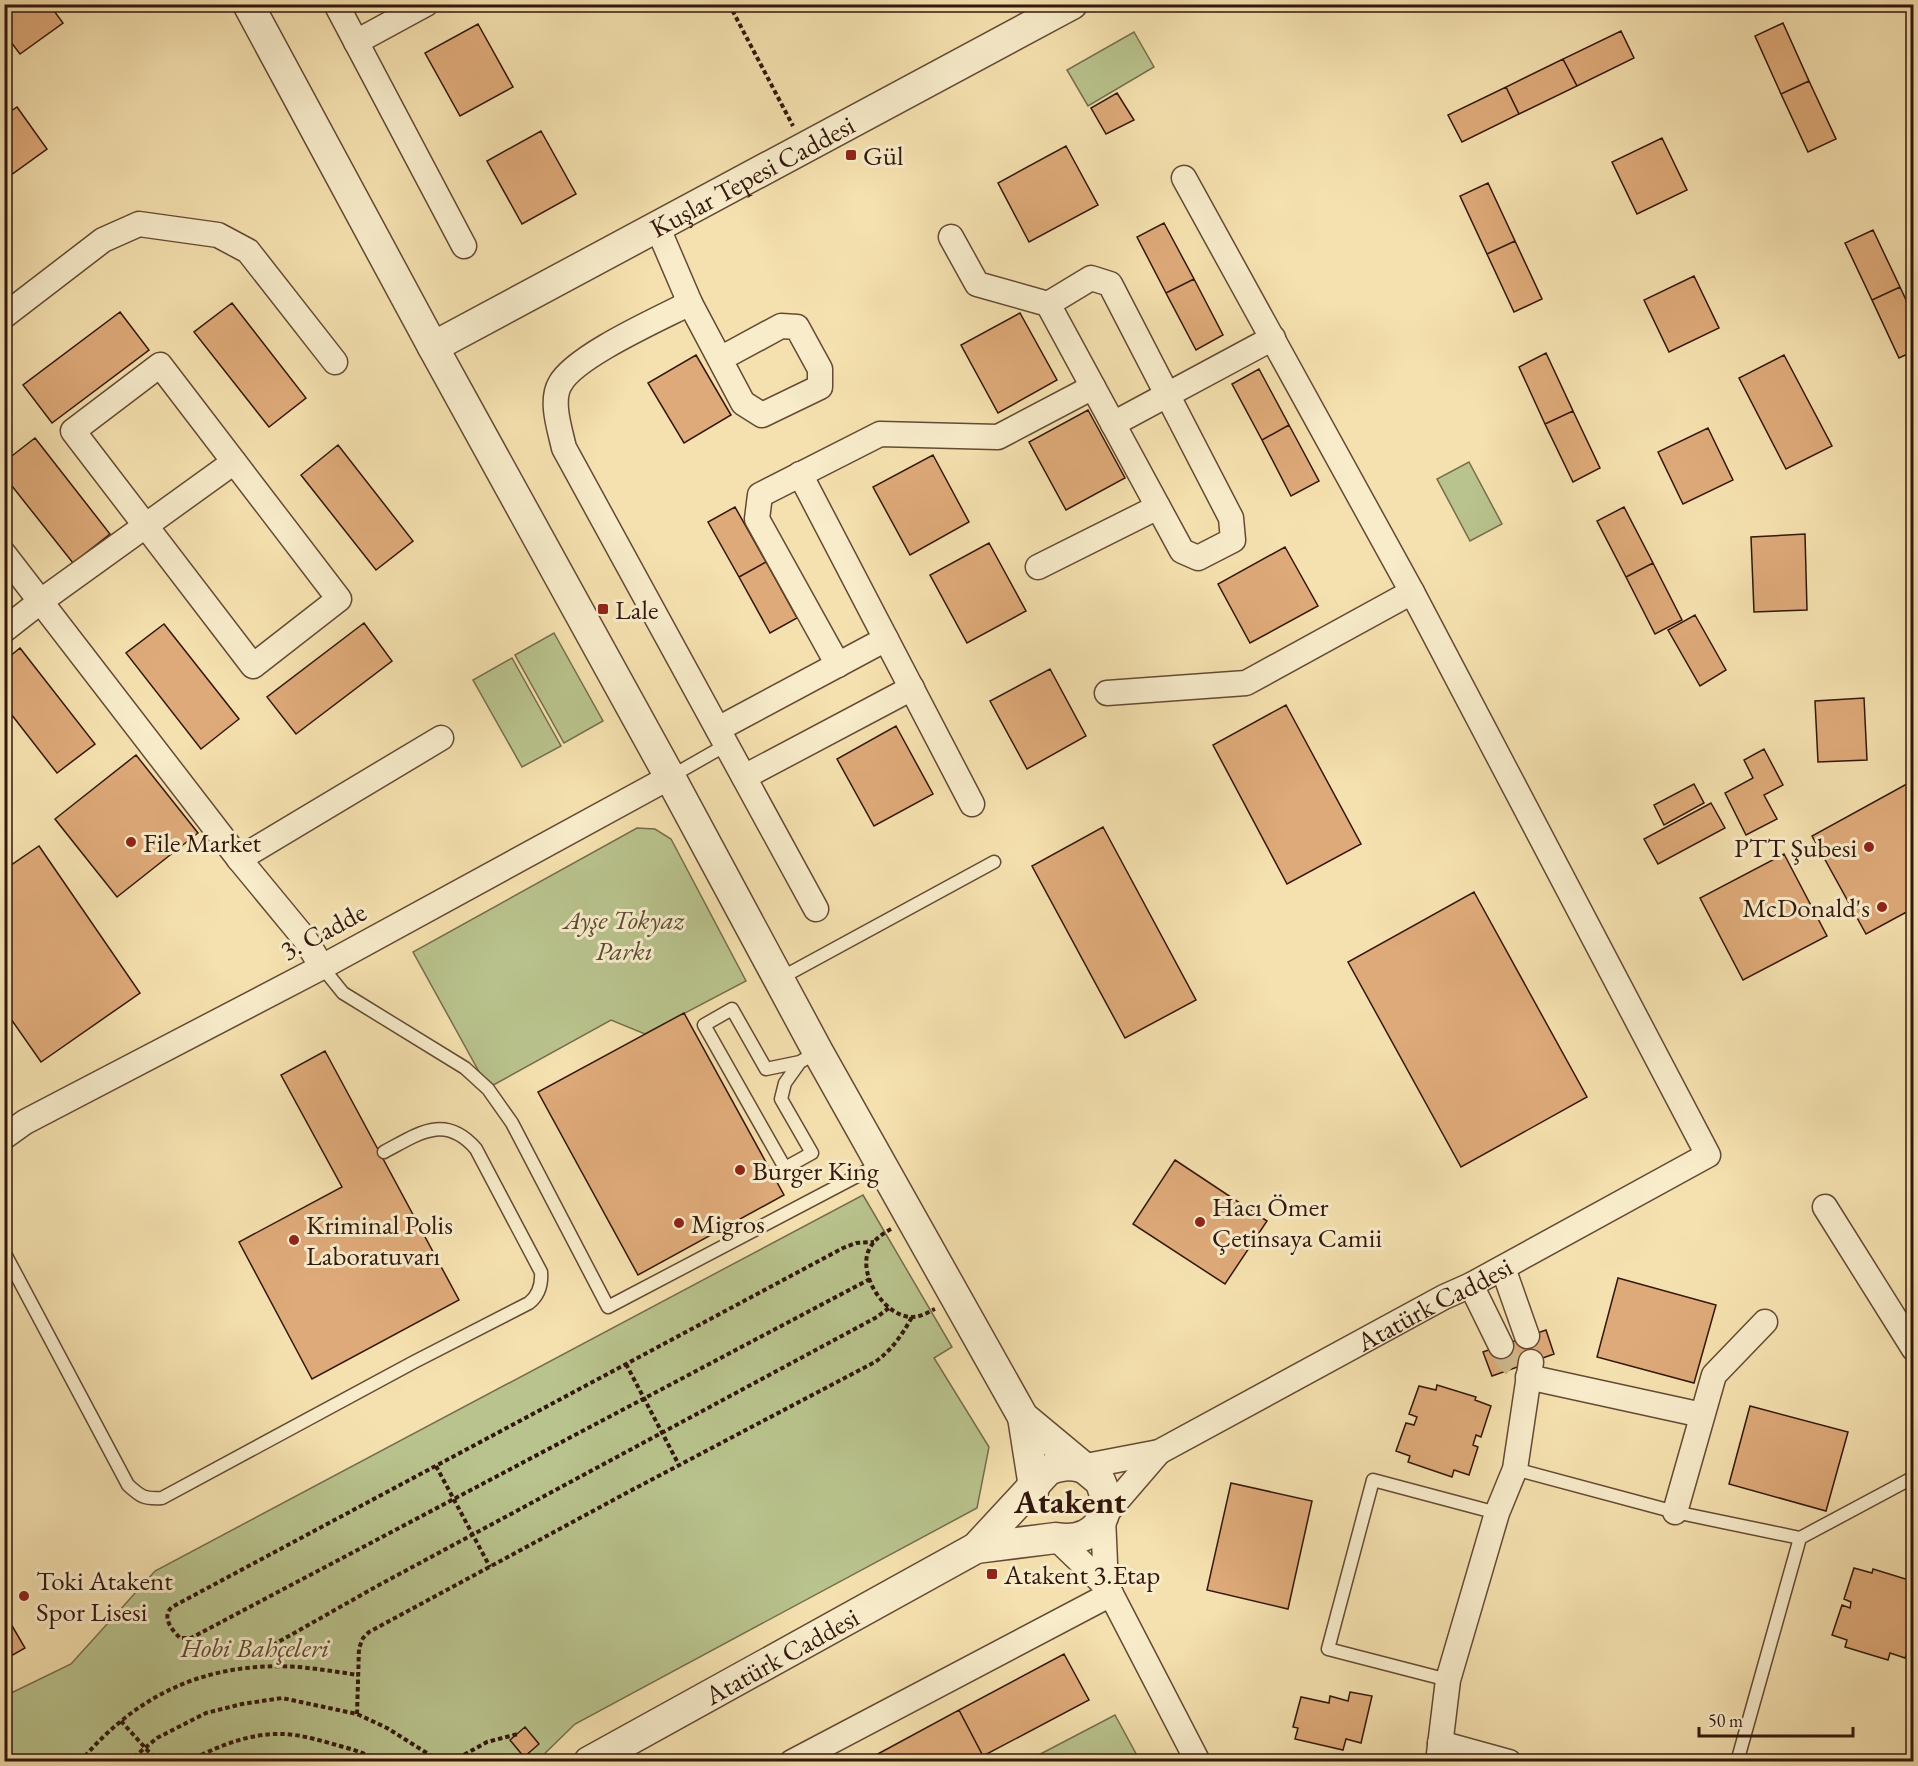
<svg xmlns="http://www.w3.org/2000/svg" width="1918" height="1766" viewBox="0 0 1918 1766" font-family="'EB Garamond',serif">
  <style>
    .green { fill: #b9c38d; stroke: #766d4c; stroke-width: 1.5 }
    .building { fill: #dfaa79; stroke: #33170c; stroke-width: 1.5 }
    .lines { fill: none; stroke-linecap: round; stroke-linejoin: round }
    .minor-tunnel { stroke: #ceb98e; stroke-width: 24; stroke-dasharray: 24 12; stroke-linecap: butt }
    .service-casing { stroke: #644a35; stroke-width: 15 }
    .minor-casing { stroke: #644a35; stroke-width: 27 }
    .tertiary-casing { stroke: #644a35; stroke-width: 33 }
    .path { stroke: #33170c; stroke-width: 4; stroke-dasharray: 4.5 3; stroke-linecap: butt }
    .service { stroke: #f8eccb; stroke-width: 12 }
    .minor { stroke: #f8eccb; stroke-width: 24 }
    .tertiary { stroke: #f8eccb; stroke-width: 30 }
    .poi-dot { fill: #8f2418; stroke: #f8eccb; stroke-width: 2 }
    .labels { text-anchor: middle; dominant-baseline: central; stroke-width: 6; stroke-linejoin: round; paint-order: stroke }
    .poi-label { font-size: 27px; fill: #33170c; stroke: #f8eccb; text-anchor: start }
    .street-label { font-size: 27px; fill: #33170c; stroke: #f8eccb }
    .park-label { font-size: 27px; font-style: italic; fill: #5b4b33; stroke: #f8eccb }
    .district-label { font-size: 33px; font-weight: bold; fill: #33170c; stroke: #f8eccb }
  </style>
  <rect width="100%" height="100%" fill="#f5e1af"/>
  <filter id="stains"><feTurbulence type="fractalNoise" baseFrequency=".00333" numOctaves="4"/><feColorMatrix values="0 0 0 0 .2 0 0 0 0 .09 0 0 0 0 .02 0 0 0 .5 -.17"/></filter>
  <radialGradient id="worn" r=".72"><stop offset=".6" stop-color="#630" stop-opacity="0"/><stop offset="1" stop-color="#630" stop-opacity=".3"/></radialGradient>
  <path class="green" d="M1134 32 1154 67 1088 106 1067 70Z
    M1469 462 1502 524 1470 541 1437 479Z
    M554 633 603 721 564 743 515 655Z
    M512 658 561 746 522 767 473 680Z
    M637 828 655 829 671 839 746 981 645 1034 611 1020 488 1088 413 952Z
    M863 1195 952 1347 934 1358 989 1447 977 1508 575 1724 537 1761 5 1762V1696L71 1664 155 1571Z
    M1115 1715 1140 1761H1027Z"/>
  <path class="building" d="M4 4H49L63 23 20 54 4 33Z
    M1783 23 1809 81 1781 94 1755 36Z
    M478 24 513 87 460 116 425 53Z
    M1621 31 1634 58 1577 86 1563 59Z
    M1563 59 1577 86 1519 114 1506 87Z
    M1809 81 1836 139 1808 152 1781 94Z
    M1506 87 1519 114 1462 142 1448 115Z
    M1117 93 1134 120 1106 134 1091 108Z
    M17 107 47 149 4 180V116Z
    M541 131 576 194 522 224 487 161Z
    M1662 138 1687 190 1637 214 1612 162Z
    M1066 146 1098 205 1029 242 998 183Z
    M1488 183 1515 241 1487 254 1460 196Z
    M1164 223 1194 279 1166 293 1137 237Z
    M1873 230 1900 287 1872 300 1845 243Z
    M1515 241 1542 299 1514 312 1487 254Z
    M1694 276 1719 328 1669 352 1644 300Z
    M1194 279 1223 335 1196 350 1166 293Z
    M1900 287 1914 317V351L1899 358 1872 300Z
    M232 303 306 398 269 427 194 332Z
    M120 312 149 350 52 423 23 385Z
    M1020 313 1057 380 998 413 961 345Z
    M1546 353 1573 411 1545 424 1519 367Z
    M696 355 731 415 684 443 648 383Z
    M1784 355 1832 446 1786 469 1739 378Z
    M1259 369 1289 425 1262 440 1232 384Z
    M1088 410 1125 478 1066 510 1029 442Z
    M1573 411 1600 468 1573 482 1545 424Z
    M1289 425 1319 481 1291 496 1262 440Z
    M1708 428 1733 480 1683 504 1658 452Z
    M35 438 110 534 73 563 4 476V462Z
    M338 445 413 541 376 570 301 475Z
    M933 455 969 522 910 555 873 487Z
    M735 507 766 562 739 577 708 522Z
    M1624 507 1653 563 1626 577 1597 521Z
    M1805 534 1807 610 1754 612 1751 537Z
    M989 543 1026 611 967 643 930 575Z
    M1285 547 1318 606 1250 643 1218 584Z
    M766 562 797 618 770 633 739 577Z
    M1653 563 1682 620 1655 634 1626 577Z
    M1695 615 1726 670 1700 686 1668 630Z
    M364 623 392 661 296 734 267 697Z
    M164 624 239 719 201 749 126 653Z
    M20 648 95 744 57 773 4 705V661Z
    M1050 669 1086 736 1027 769 990 701Z
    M1864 698 1867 760 1818 762 1815 701Z
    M1286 705 1361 844 1287 884 1213 745Z
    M896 726 933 794 874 826 837 759Z
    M1764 749 1783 785 1764 795 1777 819 1746 835 1725 793 1753 778 1744 760Z
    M136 755 198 833 117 897 55 819Z
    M1914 780V908L1866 934 1812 836Z
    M1694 784 1704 803 1664 825 1654 805Z
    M1711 803 1725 828 1658 864 1644 839Z
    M1103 827 1196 1000 1125 1038 1032 866Z
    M39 846 140 993 41 1062 4 1009V870Z
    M1784 854 1827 936 1743 980 1700 898Z
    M1474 892 1587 1097 1461 1167 1348 962Z
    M684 1013 784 1195 638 1275 538 1092Z
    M325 1051 459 1300 312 1379 239 1242 342 1187 281 1075Z
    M1175 1160 1267 1221 1225 1284 1133 1224Z
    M1618 1278 1716 1305 1694 1383 1597 1357Z
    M1546 1330 1554 1354 1492 1376 1483 1352Z
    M1437 1385 1476 1397 1475 1400 1491 1406 1481 1437 1476 1435 1473 1445 1478 1447 1469 1475 1454 1470 1452 1477 1408 1462 1410 1456 1396 1451 1406 1423 1414 1425 1417 1417 1409 1414 1419 1386 1436 1390Z
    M1750 1406 1848 1432 1826 1511 1729 1484Z
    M1231 1483 1312 1501 1288 1609 1207 1590Z
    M1854 1568 1872 1573 1873 1569 1912 1581 1911 1584 1914 1585V1618L1909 1630 1914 1633 1905 1658 1890 1653 1888 1660 1845 1647 1847 1640 1832 1635 1842 1605 1850 1608 1851 1602 1844 1599Z
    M4 1612 25 1648 4 1660Z
    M1064 1654 1089 1700 983 1756 959 1710Z
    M1350 1692 1372 1696 1361 1743 1346 1739 1343 1750 1295 1739 1298 1728 1293 1727 1301 1697 1329 1703 1330 1696 1348 1701Z
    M959 1710 983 1756 973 1762H863Z
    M525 1727 539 1744 524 1757 510 1740Z"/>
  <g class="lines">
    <path class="minor-tunnel" d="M1501 1346 1507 1359 1516 1367"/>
    <defs>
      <path id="service" d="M670 777 726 745
        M322 967 343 993 465 1068 488 1089 512 1123 608 1307 880 1164
        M779 979 994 862
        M800 1062 785 1083 781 1099 812 1153 785 1168 704 1025 732 1009 766 1069 800 1062 817 1052
        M4 1252 128 1485C141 1497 144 1499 162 1498L414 1362 529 1303C539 1295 542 1285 541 1272L476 1149C445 1113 418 1134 384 1152
        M1515 1469 1675 1512 1800 1538 1737 1762
        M1800 1538 1914 1477
        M1448 1680 1328 1649 1373 1480 1497 1513"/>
      <g id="minor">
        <path d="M336 4 464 246"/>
        <path d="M356 42 426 4"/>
        <path d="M657 226 690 303 743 403 762 415 820 387V369L797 327 781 326 720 359"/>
        <path d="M951 237 977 284 1048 304 1182 551 1198 558 1233 540 1231 518 1110 284 1091 278 1048 304"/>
        <path d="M690 303C659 319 575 356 560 384 550 401 560 430 564 448L816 909"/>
        <path d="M4 316 103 240 139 224 218 235 248 251 335 362"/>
        <path d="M160 365 339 599 253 666 73 431Z"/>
        <path d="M1113 424 1273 338"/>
        <path d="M800 474 972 804"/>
        <path d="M4 554 239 859 305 939 322 967"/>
        <path d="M1038 567 1158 507"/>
        <path d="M4 630 41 601 234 462"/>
        <path d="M838 665 757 519 760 495 880 434 998 437 1093 387"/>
        <path d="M1107 693 1246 683 1412 592"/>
        <path d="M718 729 886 639"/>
        <path d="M744 777 912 688"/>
        <path d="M239 859 441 738"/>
        <path d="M4 1137 25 1122 322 967 670 777"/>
        <path d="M1825 1207 1914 1349"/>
        <path d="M1503 1268 1527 1336"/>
        <path d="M1471 1285 1501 1346"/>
        <path d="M1528 1377 1702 1415"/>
        <path id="s1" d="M1081 1467 1159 1452 1444 1297 1471 1285 1708 1155 1412 592 1184 178"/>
        <path d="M1675 1512 1714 1375 1765 1322"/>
        <path d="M1056 1538 1106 1586 1111 1594 1198 1762"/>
        <path d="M1106 1586 1103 1517 1159 1452"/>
        <path d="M1440 1743 1509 1762"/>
        <path d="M792 1762 1111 1594"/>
        <path d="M1438 1762 1448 1680 1497 1513 1515 1469 1531 1362"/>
      </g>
      <g id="tertiary">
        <path d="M248 4 433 347 670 777 818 1052 1023 1417 1100 1481C1116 1516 1094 1544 1056 1538L976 1548"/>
        <path id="s2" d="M433 347 1072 4"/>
        <path d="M1023 1417 1034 1487 1031 1499"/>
        <path id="s3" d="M589 1762 976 1548 1048 1470C1060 1465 1069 1464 1081 1467"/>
      </g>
    </defs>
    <use href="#service" class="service-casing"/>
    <use href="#minor" class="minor-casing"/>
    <use href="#tertiary" class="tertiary-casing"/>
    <path class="path" d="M729 4 793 126
      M891 1229C882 1234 872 1241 868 1252 859 1277 886 1318 913 1317 921 1317 928 1312 935 1309
      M870 1279 191 1638H180C172 1630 161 1617 172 1607L843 1248 856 1243 874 1242
      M626 1364 679 1465
      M436 1466 490 1567
      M273 1645 379 1585 877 1317 889 1308
      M357 1714 359 1648 363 1638 369 1632 630 1491 875 1362C892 1350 902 1335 912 1317
      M121 1721 158 1762
      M80 1762C138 1693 208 1661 299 1667 319 1669 339 1672 358 1675
      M128 1762 157 1738 206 1713 242 1704 282 1698 357 1714 387 1728 441 1762
      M188 1762C215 1747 250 1733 281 1734 300 1734 322 1741 340 1746 354 1750 367 1753 378 1762
      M451 1762 487 1742 518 1734"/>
    <use href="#service" class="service"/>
    <use href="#minor" class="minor"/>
    <use href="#tertiary" class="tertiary"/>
  </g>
  <g class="poi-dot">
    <rect x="845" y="149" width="12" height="12" rx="3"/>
    <rect x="597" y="603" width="12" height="12" rx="3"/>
    <circle cx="131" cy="842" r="6"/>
    <circle cx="1869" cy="847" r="6"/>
    <circle cx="1882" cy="907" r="6"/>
    <circle cx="740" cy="1170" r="6"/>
    <circle cx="1200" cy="1222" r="6"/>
    <circle cx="679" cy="1223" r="6"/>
    <circle cx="294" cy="1240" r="6"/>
    <rect x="986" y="1568" width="12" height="12" rx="3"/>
    <circle cx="24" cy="1596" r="6"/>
  </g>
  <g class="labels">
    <g class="poi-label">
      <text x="863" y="155">Gül</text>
      <text x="615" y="609">Lale</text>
      <text x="143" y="842">File Market</text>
      <text x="1857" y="847" text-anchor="end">PTT Şubesi</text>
      <text x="1870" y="907" text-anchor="end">McDonald's</text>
      <text x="752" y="1170">Burger King</text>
      <text x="1212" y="1206">Hacı Ömer<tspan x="1212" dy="31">Çetinsaya Camii</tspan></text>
      <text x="691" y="1223">Migros</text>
      <text x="306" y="1224">Kriminal Polis<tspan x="306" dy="31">Laboratuvarı</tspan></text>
      <text x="1004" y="1574">Atakent 3.Etap</text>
      <text x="36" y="1580">Toki Atakent<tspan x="36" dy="31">Spor Lisesi</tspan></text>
    </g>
    <g class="street-label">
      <text stroke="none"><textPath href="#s2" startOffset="362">Kuşlar Tepesi Caddesi</textPath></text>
      <text transform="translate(323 931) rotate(-28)">3. Cadde</text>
      <text stroke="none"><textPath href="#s1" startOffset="392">Atatürk Caddesi</textPath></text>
      <text stroke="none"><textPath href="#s3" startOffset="220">Atatürk Caddesi</textPath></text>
    </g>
    <g class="park-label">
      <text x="624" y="919">Ayşe Tokyaz<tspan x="624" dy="31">Parkı</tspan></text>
      <text x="255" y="1647">Hobi Bahçeleri</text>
    </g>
    <g class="district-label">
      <text x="1070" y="1501">Atakent</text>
    </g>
  </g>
  <rect width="1918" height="1766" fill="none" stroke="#f5e1af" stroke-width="24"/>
  <rect x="6" y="6" width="1906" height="1754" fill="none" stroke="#33170c" stroke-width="3"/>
  <rect x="12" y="12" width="1894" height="1742" fill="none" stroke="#33170c" stroke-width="1.5"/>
  <path d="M1699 1727v9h154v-9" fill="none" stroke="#33170c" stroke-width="3"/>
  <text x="1708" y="1727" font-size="18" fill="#33170c" stroke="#f8eccb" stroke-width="4.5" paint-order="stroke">50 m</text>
  <rect width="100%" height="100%" filter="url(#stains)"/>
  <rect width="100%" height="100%" fill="url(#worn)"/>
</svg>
